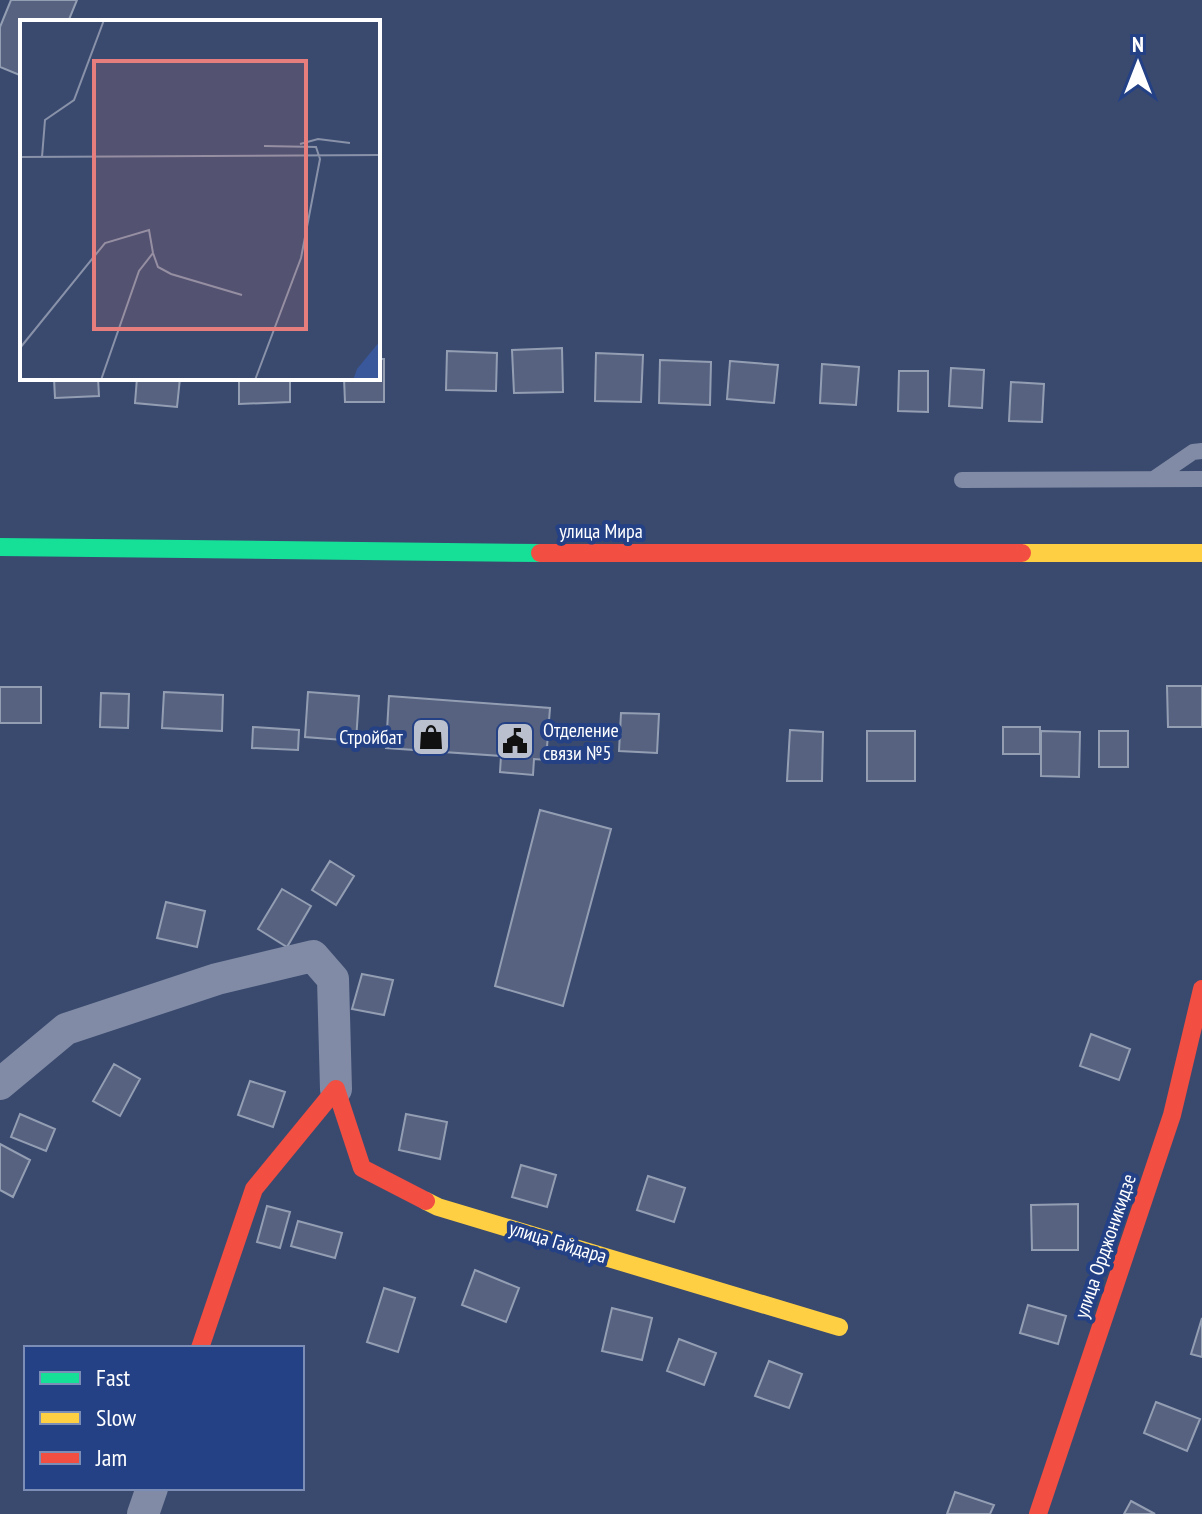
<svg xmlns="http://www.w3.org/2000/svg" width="1202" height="1514" viewBox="0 0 1202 1514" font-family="'PT Sans Narrow',sans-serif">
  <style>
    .building { fill: #566280; stroke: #949eb3; stroke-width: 2 }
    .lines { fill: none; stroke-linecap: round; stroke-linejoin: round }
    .lane { stroke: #818ba5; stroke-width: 16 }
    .street { stroke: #818ba5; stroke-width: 32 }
    .fast { stroke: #16e098; stroke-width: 18 }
    .slow { stroke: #ffcf43; stroke-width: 18 }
    .jam { stroke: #f24e42; stroke-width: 18 }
    .labels { text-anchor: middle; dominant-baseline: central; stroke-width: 8; stroke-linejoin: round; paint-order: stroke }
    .street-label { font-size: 20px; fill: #fff; stroke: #244185 }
    .poi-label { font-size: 20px; fill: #fff; stroke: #244185; text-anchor: start }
    .inset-road { fill: none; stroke: #8992a9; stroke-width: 2 }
    .view { fill: #e67e7e; fill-opacity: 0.15; stroke: #e67e7e; stroke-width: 4 }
    .inset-edge { fill: none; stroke: #fff; stroke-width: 4 }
  </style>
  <rect width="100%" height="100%" fill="#3a4a6f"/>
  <path class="building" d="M11 0H77L68 22H22V76L0 67V27Z
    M562 348 563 392 514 393 512 350Z
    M447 351 497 353 496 391 446 390Z
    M596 353 643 355 641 402 595 401Z
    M378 359H384V402H345L344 378H378Z
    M660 360 711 362 710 405 659 403Z
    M730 361 778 365 774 403 727 399Z
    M822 364 859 367 856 405 820 403Z
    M951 368 984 370 982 408 949 406Z
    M899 371H928V412L898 411Z
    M54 378H98L99 396 55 398Z
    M137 378H180L177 407 135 403Z
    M239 378H290V402L239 404Z
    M1011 382 1044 384 1042 422 1009 421Z
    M1167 686H1202V727H1168Z
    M0 687H41V723H0Z
    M164 692 223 695 222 731 162 728Z
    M308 692 359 696 356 741 305 737Z
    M101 693 129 694 128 728 100 727Z
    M389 696 550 708 546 760 534 759 533 775 500 772 501 756 386 748Z
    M621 713 659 714 657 753 619 751Z
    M253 727 299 730 298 750 252 748Z
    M1003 727H1040V754H1003Z
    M790 730 823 732 822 781H787Z
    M867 731H915V781H867Z
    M1041 731 1080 732 1079 777 1041 776Z
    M1099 731H1128V767H1099Z
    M540 810 611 829 563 1006 495 986Z
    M330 861 354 876 336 905 312 890Z
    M282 889 311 906 287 947 258 929Z
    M166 902 205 911 197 947 157 938Z
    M362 974 393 980 384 1015 352 1009Z
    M1091 1034 1130 1049 1119 1080 1080 1066Z
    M114 1064 140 1079 120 1116 93 1101Z
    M250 1081 285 1092 273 1127 238 1115Z
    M20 1114 55 1129 46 1151 11 1137Z
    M406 1114 447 1122 440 1159 399 1150Z
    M0 1144 30 1160 13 1197 0 1190Z
    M521 1165 556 1175 547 1207 512 1197Z
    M648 1176 685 1188 674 1222 637 1210Z
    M1078 1204V1250H1032L1031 1205Z
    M267 1206 290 1212 280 1248 257 1242Z
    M298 1221 342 1233 335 1258 291 1246Z
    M475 1270 519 1288 506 1322 462 1305Z
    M384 1288 415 1298 398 1352 367 1342Z
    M1028 1305 1066 1316 1058 1344 1020 1333Z
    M612 1308 652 1318 642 1360 602 1351Z
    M1202 1318V1357L1191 1354Z
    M679 1339 716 1353 704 1385 667 1371Z
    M769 1361 802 1374 789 1408 755 1396Z
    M1156 1402 1200 1419 1187 1451 1144 1433Z
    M955 1492 994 1505 990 1514H947Z
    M1131 1501 1155 1514H1124Z"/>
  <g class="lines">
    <path class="lane" d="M1155 478 1193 452 1202 451
      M962 480 1202 479"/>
    <path class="street" d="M0 1084 66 1029 217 979 313 956 333 979 336 1089
      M143 1514 152 1488"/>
    <path class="fast" d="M0 547 540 553"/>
    <path class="slow" d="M1022 553H1202
      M426 1201 438 1207 839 1327"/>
    <path class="jam" d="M540 553H1022
      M200 1348 254 1189 336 1089 362 1168 426 1201
      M1038 1514 1172 1115 1202 989"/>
  </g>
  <defs>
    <symbol id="shop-square" viewBox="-11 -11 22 22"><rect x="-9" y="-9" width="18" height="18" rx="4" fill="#bac0cd" stroke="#244185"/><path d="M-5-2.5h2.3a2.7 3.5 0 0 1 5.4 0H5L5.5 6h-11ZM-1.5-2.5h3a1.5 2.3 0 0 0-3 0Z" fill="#111"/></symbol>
    <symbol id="civic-square" viewBox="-11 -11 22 22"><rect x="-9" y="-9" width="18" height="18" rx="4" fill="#bac0cd" stroke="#244185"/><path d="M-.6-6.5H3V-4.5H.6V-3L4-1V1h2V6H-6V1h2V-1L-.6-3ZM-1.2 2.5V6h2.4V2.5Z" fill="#111"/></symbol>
  </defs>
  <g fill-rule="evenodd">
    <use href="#shop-square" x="409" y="715" width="44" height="44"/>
    <use href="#civic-square" x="493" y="719" width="44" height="44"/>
  </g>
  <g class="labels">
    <g class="street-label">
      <text x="601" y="531">улица Мира</text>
      <text transform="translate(558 1242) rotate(17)">улица Гайдара</text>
      <text transform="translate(1105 1246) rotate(-71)">улица Орджоникидзе</text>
    </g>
    <g class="poi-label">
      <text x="543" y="730">Отделение<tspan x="543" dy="23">связи №5</tspan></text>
      <text x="403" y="737" text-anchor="end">Стройбат</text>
    </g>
  </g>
  <g transform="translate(20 20)">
    <rect width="360" height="360" fill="#3a4a6f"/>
    <path d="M360 321V360H333L337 349Z" fill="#39579b"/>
    <path class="inset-road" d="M280 124 298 119 330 123M0 137 360 135M22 137 25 100 54 80 84 0M0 328 85 223 129 210 133 233M81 360 119 251 133 233 138 247 151 254 222 275M235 360 281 238 300 139 296 127 244 126"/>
    <path class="view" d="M74 41H286V309H74Z"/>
    <rect width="360" height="360" class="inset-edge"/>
  </g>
  <rect x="24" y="1346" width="280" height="144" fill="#244185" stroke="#7c8db6" stroke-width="2"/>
  <rect x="40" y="1372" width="40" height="12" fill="#16e098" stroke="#7c8db6" stroke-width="2"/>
  <text x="96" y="1386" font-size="24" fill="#ffffff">Fast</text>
  <rect x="40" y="1412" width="40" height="12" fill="#ffcf43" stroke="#7c8db6" stroke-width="2"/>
  <text x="96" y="1426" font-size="24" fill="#ffffff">Slow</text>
  <rect x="40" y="1452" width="40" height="12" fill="#f24e42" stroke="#7c8db6" stroke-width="2"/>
  <text x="96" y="1466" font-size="24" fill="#ffffff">Jam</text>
  <g transform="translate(1138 64)" stroke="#244185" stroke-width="6" paint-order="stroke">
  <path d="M0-6L14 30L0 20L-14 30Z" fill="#ffffff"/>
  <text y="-12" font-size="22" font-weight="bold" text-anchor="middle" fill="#ffffff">N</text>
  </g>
</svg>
